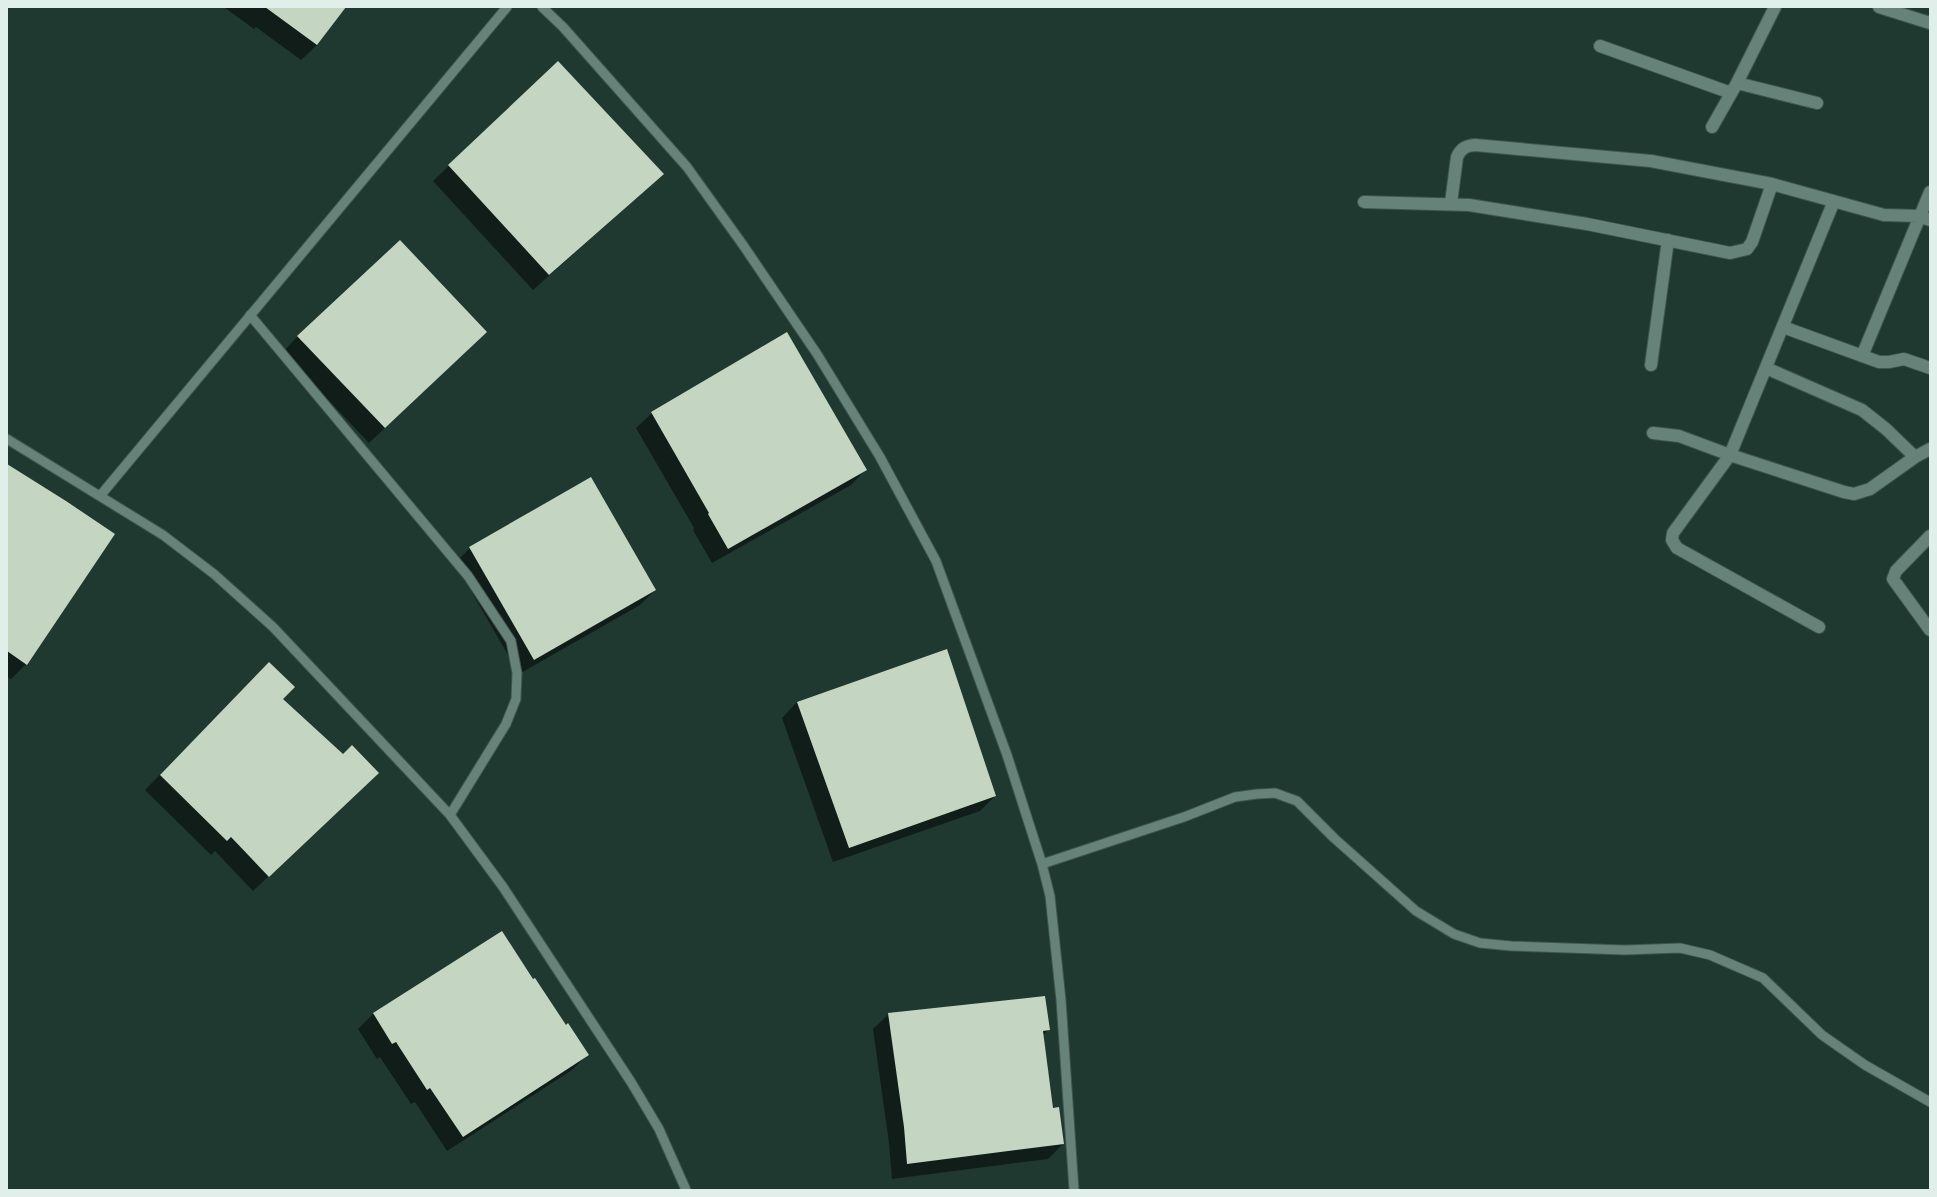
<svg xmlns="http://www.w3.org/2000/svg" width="1937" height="1197" viewBox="0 0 1937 1197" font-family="Raleway,sans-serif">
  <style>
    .shadow { fill: #0007 }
    .building { fill: #c4d5c1 }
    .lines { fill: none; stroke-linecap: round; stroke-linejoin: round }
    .lane-casing { stroke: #3f554e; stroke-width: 11 }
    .street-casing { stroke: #3f554e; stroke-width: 14 }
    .secondary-casing { stroke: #3f554e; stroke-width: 14 }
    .lane { stroke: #678279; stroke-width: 9 }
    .street { stroke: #678279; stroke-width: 12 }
    .secondary { stroke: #678279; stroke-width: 12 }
  </style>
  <rect width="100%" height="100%" fill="#1f3830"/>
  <path class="shadow" d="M224 7H344L317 45 301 60 256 27 254 29Z
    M558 62 663 174 533 290 433 181Z
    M787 334 866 469 851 485 712 563 693 530 694 528 636 428 652 413Z
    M298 336 471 347 369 443 283 352Z
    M7 465 26 664 11 679 7 677Z
    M470 548 655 590 640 605 519 674 455 563Z
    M254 679 282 699 362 789 253 891 215 851 211 855 145 790Z
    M797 702 995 796 980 811 833 862 782 718Z
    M502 932 533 981 587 1055 572 1070 447 1151 415 1102 411 1104 380 1057 377 1059 358 1029 373 1014Z
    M889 1014 1048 1030 1042 1036 1052 1109 1063 1144 1048 1159 892 1179 889 1143 873 1029Z"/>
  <path class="building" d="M265 7H346L317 45Z
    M558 61 664 174 549 275 448 165Z
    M400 240 487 332 385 428 297 336Z
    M787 332 867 470 728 549 708 514 709 513 651 412Z
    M7 464 66 501 115 534 27 665 7 651Z
    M591 477 656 590 534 660 469 547Z
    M947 649 996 796 849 848 797 702Z
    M269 662 295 687 283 699 343 754 352 745 379 773 269 877 231 837 227 841 160 775Z
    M502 931 533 979 535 978 566 1025 568 1023 589 1055 463 1137 430 1088 427 1090 396 1042 392 1044 373 1013Z
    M1045 996 1050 1030 1043 1031 1053 1108 1059 1107 1064 1144 907 1164 904 1127 888 1013Z"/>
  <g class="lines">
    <defs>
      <path id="lane" d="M542 7 563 27 687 167 743 245 817 354 880 457 936 561 1007 755 1042 864 1050 896 1061 1000 1074 1190
        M250 315 468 576 511 641 517 673 516 699 506 724 450 815
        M7 439 163 535 214 574 273 627 450 815 503 887 631 1082 659 1129 686 1190
        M100 496 507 7
        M1042 864 1184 817 1235 797 1257 794 1275 793 1297 801 1334 838 1416 911 1454 934 1480 943 1511 946 1625 950 1680 948 1710 955 1763 978 1822 1035 1865 1065 1930 1102"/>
      <path id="street" d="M1600 46 1731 93
        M1737 83 1817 103
        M1712 127 1737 83 1775 7
        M1364 202 1469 205 1587 224 1730 253 1747 249 1752 242 1772 184
        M1451 203 1457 157C1461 148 1466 146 1475 145L1651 161 1772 184 1884 215 1919 216 1930 220
        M1783 327 1879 362H1889L1904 359 1930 368
        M1862 356 1930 192
        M1651 365 1668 240
        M1766 368 1862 410 1886 429 1915 457
        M1653 433 1679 436 1730 455 1844 492 1854 494 1870 489 1915 457 1930 449
        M1930 536 1896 571 1893 579 1930 630
        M1819 627 1677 548 1672 540 1673 533 1730 455 1834 201"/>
      <path id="secondary" d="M1879 7 1930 23"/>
    </defs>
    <use href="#lane" class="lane-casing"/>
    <use href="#street" class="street-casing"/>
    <use href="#secondary" class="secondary-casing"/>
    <use href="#lane" class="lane"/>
    <use href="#street" class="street"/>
    <use href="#secondary" class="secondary"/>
  </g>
  <rect width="1937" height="1197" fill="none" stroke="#e0efe9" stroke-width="16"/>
</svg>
